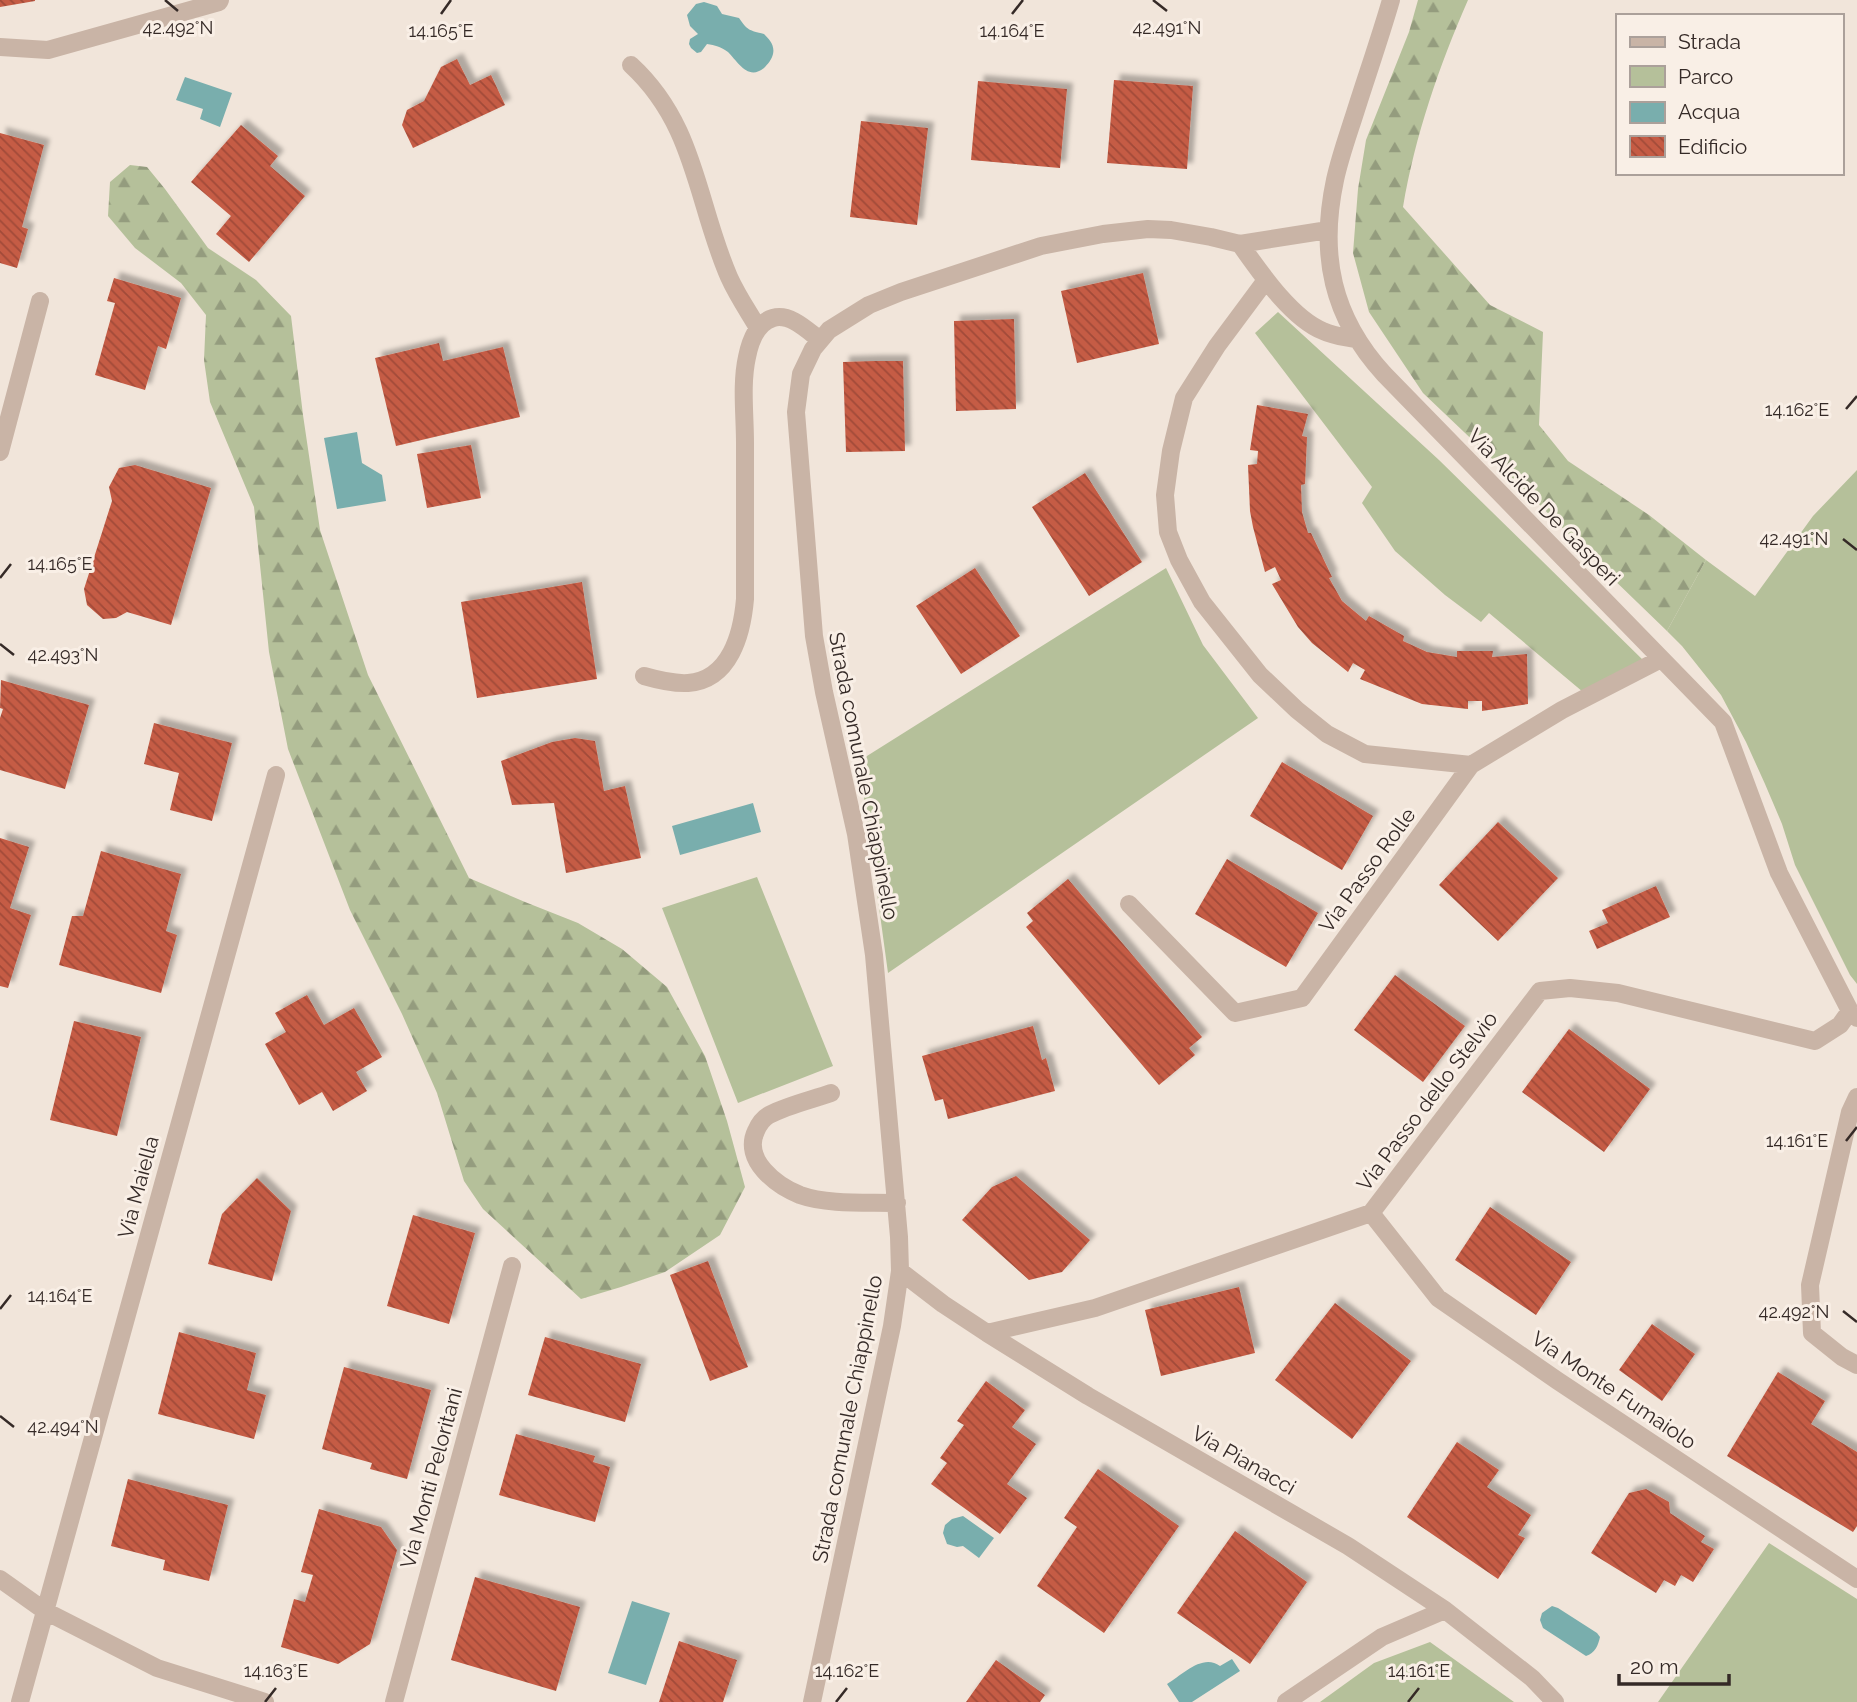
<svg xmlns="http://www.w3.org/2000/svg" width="1857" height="1702" viewBox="0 0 1857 1702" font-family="Raleway,sans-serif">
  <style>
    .green { fill: #b5c09a }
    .forest { fill: url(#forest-firs) }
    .water { fill: #79aead }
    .building { fill: url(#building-back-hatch); filter: url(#shadow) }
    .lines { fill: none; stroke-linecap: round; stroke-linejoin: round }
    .minor { stroke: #c9b4a6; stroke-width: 18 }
    .ticks { fill: none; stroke: #352a27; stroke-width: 2.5 }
    .labels { text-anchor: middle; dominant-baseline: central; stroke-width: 6; stroke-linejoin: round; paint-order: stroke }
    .street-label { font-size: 21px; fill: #352a27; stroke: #f9efe6 }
    .ticks-label { font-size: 18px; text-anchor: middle; fill: #352a27; stroke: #f9efe6; stroke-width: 6; stroke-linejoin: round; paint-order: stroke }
  </style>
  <defs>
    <pattern id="forest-firs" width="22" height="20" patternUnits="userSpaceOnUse" patternTransform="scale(1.75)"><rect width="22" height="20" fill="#b5c09a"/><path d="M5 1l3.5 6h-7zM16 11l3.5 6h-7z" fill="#949c7e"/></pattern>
    <pattern id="building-back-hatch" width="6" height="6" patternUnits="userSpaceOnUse" patternTransform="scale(1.75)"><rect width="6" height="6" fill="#c55b44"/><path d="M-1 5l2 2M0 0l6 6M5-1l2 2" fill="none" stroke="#a14b39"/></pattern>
    <filter id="shadow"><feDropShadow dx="6" dy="-6" stdDeviation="2" flood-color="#0004"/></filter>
  </defs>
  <rect width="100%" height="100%" fill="#f1e5da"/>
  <path class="green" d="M1278 312 1439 460 1645 662 1583 692 1489 613 1481 622 1445 595 1395 551 1362 503 1372 487 1255 333Z
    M1857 470V984L1850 975 1795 865 1782 824 1765 784 1746 742 1721 695 1682 646 1667 631 1706 560 1755 596 1813 516Z
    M1166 568 1203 645 1258 718 888 973 859 761Z
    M757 877 833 1066 738 1103 662 908Z
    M1769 1543 1857 1599V1702H1658Z
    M1430 1642 1514 1702H1320L1374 1663Z"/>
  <path class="forest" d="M1418 0H1468C1439 66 1415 136 1403 207L1490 305 1543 332 1539 425 1568 461 1649 515 1706 560 1667 631 1608 574 1526 491 1423 393 1369 312 1353 253 1358 189 1366 140 1409 32Z
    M130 165 147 167 165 189 208 248 256 280 291 316 303 415 320 530 368 675 469 878 525 902 578 923 622 949 667 987 705 1056 727 1121 745 1187 720 1235 665 1272 621 1287 581 1299 483 1209 464 1181 437 1093 402 1014 350 910 288 749 269 652 254 507 210 402 204 360 206 315 181 283 135 248 108 216 110 182Z"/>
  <path class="water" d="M704 2 717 6 722 14 739 18C748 31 749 30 764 34 769 39 775 45 773 54 772 59 768 64 764 68 748 81 738 62 728 52 721 47 715 45 707 44L701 52 697 53 691 48 689 44 690 39 698 34 690 26 687 15 696 4Z
    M185 77 232 93 220 127 200 119 203 109 176 100Z
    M357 432 362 463 382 475 386 501 337 509 324 438Z
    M753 803 761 832 680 855 672 826Z
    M963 1516 994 1538 979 1558 963 1546 957 1547 947 1544 943 1533 945 1525 952 1519Z
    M632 1601 670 1613 646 1685 608 1673Z
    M1552 1606 1558 1608 1597 1633 1600 1637C1598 1646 1595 1653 1586 1656L1543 1628 1540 1620 1542 1613Z
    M1232 1659 1240 1671 1192 1702H1179L1167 1684C1183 1674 1203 1653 1220 1666Z"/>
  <path class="building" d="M0 0H35V1L0 7Z
    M457 59 470 85 491 75 505 105 413 148 402 125 407 110 424 101 441 67Z
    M1114 80 1193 86 1187 169 1107 163Z
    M978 81 1067 89 1060 168 971 160Z
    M861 121 928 128 917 225 850 217Z
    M241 125 278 156 270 166 305 196 249 262 216 234 231 216 191 182Z
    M0 133 44 145 22 227 28 229 17 268 0 263Z
    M1143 273 1159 344 1077 363 1061 291Z
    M114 278 181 298 166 349 158 346 145 390 95 375 115 303 107 301Z
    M1014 319 1016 409 956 411 954 321Z
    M439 343 443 361 503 347 520 417 396 446 375 358Z
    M875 361H903L905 451 846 452 843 362Z
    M1257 405 1308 414 1302 436 1307 437 1305 484 1301 485 1302 512 1308 533H1311L1332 577 1329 578 1342 601 1366 621 1369 616 1404 636 1403 641 1427 652 1457 657V651H1493L1492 657 1527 654 1528 704 1482 711V701H1468V709L1422 704 1360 679 1365 670 1353 663 1348 672 1312 643 1298 627 1272 584 1281 580 1275 567 1265 572 1253 527 1250 511 1248 465 1257 464 1258 451 1250 450Z
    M471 445 481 498 427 508 417 454Z
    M135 465 211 488 171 625 127 612 116 618 103 619 87 605 84 589 112 501 109 487 119 468Z
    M1085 473 1142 562 1089 596 1032 507Z
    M975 568 1020 636 961 674 916 606Z
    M582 582 597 679 477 698 461 602Z
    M1 680 89 705 65 789 0 770V718L3 709 0 708Z
    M154 723 232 743 212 821 170 810 179 773 144 764Z
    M575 738 595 741 604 791 625 786 641 858 566 873 554 803 512 805 501 761 552 742Z
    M1282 762 1373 816 1342 870 1250 816Z
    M1498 822 1558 878 1498 941 1439 885Z
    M0 838 29 847 10 908 31 915 8 988 0 986Z
    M101 851 181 874 166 931 177 935 161 993 59 965 72 916H83Z
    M1227 859 1318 913 1286 967 1195 914Z
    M1068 879 1202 1037 1189 1048 1195 1055 1159 1085 1026 927 1033 921 1027 913Z
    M1656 886 1670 917 1597 949 1589 931 1608 923 1602 910Z
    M1395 975 1465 1026 1423 1082 1354 1030Z
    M307 995 324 1025 354 1008 382 1057 356 1072 367 1091 333 1111 322 1092 299 1105 265 1044 286 1032 275 1013Z
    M74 1021 141 1037 117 1136 50 1120Z
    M1033 1026 1042 1060 1046 1058 1055 1091 948 1119 943 1099 935 1101 922 1056Z
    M1569 1029 1650 1089 1604 1152 1522 1092Z
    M1016 1176 1090 1240 1062 1272 1029 1280 962 1220 992 1187Z
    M257 1178 291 1211 272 1281 208 1264 222 1214Z
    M1490 1207 1571 1262 1536 1315 1455 1260Z
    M413 1215 475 1233 449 1324 387 1306Z
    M708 1261 748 1367 710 1381 670 1275Z
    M1239 1287 1255 1353 1161 1376 1145 1310Z
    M1335 1303 1411 1361 1352 1439 1275 1380Z
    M1652 1324 1695 1354 1662 1401 1619 1370Z
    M179 1332 256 1353 247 1390 266 1395 254 1439 158 1414Z
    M545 1337 641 1364 625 1422 528 1395Z
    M344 1367 431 1390 407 1479 370 1469 372 1463 322 1449Z
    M1778 1372 1825 1401 1811 1424 1857 1452V1526L1853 1532 1727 1456Z
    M986 1381 1025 1410 1012 1427 1036 1444 1007 1484 1027 1498 1000 1534 931 1484 947 1463 940 1458 964 1425 957 1421Z
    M516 1434 595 1456 593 1462 610 1467 595 1522 499 1495Z
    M1457 1442 1499 1470 1487 1487 1531 1515 1518 1535 1525 1538 1498 1579 1407 1517Z
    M1098 1469 1179 1526 1104 1633 1037 1586 1077 1527 1064 1518Z
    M128 1479 228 1505 209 1581 163 1570 165 1560 111 1546Z
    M1646 1489 1669 1502 1670 1513 1705 1536 1701 1542 1714 1549 1693 1582 1681 1575 1675 1586 1664 1580 1656 1593 1591 1553 1629 1493Z
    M319 1509 381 1527 397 1550 370 1644 338 1664 281 1647 294 1599 305 1602 313 1575 301 1572Z
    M1235 1531 1307 1582 1250 1664 1177 1613Z
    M475 1577 580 1607 556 1691 451 1660Z
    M679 1641 737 1660 723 1702H659Z
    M996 1660 1045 1695 1040 1702H966Z"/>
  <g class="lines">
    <path class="minor" d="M1391 0C1380 38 1367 75 1355 113 1348 135 1340 157 1335 180 1319 255 1332 317 1384 374L1723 722 1779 873 1850 1011 1857 1018
      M0 47 48 50 219 2 220 0
      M631 65C696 125 696 201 729 277 737 295 748 311 758 328
      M1240 244C1260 272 1291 318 1323 331 1333 336 1345 337 1355 339
      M1266 280 1217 346 1184 398 1171 451 1165 495 1168 532 1179 560 1202 602 1260 675 1297 710 1327 734 1365 754 1471 765
      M0 452 40 301
      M644 676C658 680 673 684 688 683 730 680 742 634 745 599 745 547 745 495 745 443 745 415 741 384 747 357 750 342 756 323 773 318 790 313 807 330 820 340
      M1129 904 1235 1013 1302 998 1471 765 1562 710 1661 659
      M831 1093C811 1100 788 1105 769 1115 762 1119 759 1124 756 1131 742 1160 777 1186 800 1195 828 1205 868 1202 897 1203
      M1857 1097 1850 1112 1810 1285 1812 1333 1842 1357 1857 1365
      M1371 1213 1438 1298 1558 1381 1857 1579
      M900 1271 943 1304 987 1333 1088 1396 1348 1546 1445 1610 1532 1678 1555 1702
      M987 1333 1095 1308 1371 1213 1540 991 1570 988 1618 993 1815 1041 1840 1025 1850 1011
      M0 1579 45 1611 157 1668 265 1702
      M20 1702 276 775
      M394 1702 512 1266
      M812 1702 892 1326 900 1271 899 1237 874 955 856 834 824 692 814 636 796 412 801 374 813 349 829 330 869 305 901 292 1041 246 1103 234 1148 229 1171 230 1211 237 1240 244 1328 230
      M1286 1702 1382 1637 1445 1610"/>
  </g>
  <path class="ticks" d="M165 0 178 11M1153 0 1167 11M441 14 451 0M1012 14 1023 0M1846 409 1857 396M1843 539 1857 550M0 578 11 564M0 644 14 655M1846 1141 1857 1127M0 1309 11 1295M1843 1311 1857 1322M0 1416 14 1427M265 1702 276 1688M836 1702 847 1688M1408 1702 1419 1688"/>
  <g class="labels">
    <g class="street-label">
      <text transform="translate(1544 507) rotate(46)">Via Alcide De Gasperi</text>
      <text transform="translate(864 776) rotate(79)">Strada comunale Chiappinello</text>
      <text transform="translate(1367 870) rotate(-54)">Via Passo Rolle</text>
      <text transform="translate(1427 1101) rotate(-53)">Via Passo dello Stelvio</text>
      <text transform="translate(138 1187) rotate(-75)">Via Maiella</text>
      <text transform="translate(1614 1390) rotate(34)">Via Monte Fumaiolo</text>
      <text transform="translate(847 1419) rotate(-79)">Strada comunale Chiappinello</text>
      <text transform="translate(1244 1460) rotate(30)">Via Pianacci</text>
      <text transform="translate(431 1478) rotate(-75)">Via Monti Peloritani</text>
    </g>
  </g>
  <g class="ticks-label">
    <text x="178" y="34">42.492°N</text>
    <text x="1167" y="34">42.491°N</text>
    <text x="441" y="37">14.165°E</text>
    <text x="1012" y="37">14.164°E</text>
    <text x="1797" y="416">14.162°E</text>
    <text x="1794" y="545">42.491°N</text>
    <text x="60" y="570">14.165°E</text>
    <text x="63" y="661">42.493°N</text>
    <text x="1797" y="1147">14.161°E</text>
    <text x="60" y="1302">14.164°E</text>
    <text x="1794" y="1318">42.492°N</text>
    <text x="63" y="1433">42.494°N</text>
    <text x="276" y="1677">14.163°E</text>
    <text x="847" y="1677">14.162°E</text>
    <text x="1419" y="1677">14.161°E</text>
  </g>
  <rect x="1616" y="14" width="228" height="161" fill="#f9efe6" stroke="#aba09a" stroke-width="2"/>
  <rect x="1630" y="37" width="35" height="10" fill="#c9b4a6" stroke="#aba09a" stroke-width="2"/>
  <text x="1678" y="49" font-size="21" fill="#352a27">Strada</text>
  <rect x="1630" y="66" width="35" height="21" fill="#b5c09a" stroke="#aba09a" stroke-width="2"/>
  <text x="1678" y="84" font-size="21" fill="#352a27">Parco</text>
  <rect x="1630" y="102" width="35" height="21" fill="#79aead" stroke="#aba09a" stroke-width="2"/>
  <text x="1678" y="119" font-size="21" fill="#352a27">Acqua</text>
  <rect x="1630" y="136" width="35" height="21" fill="url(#building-back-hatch)" stroke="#aba09a" stroke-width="2"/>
  <text x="1678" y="154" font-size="21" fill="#352a27">Edificio</text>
  <path d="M1619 1674v10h110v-10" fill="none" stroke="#352a27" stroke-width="3.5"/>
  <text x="1630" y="1674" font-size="21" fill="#352a27" stroke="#f9efe6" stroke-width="5" paint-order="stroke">20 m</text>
</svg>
